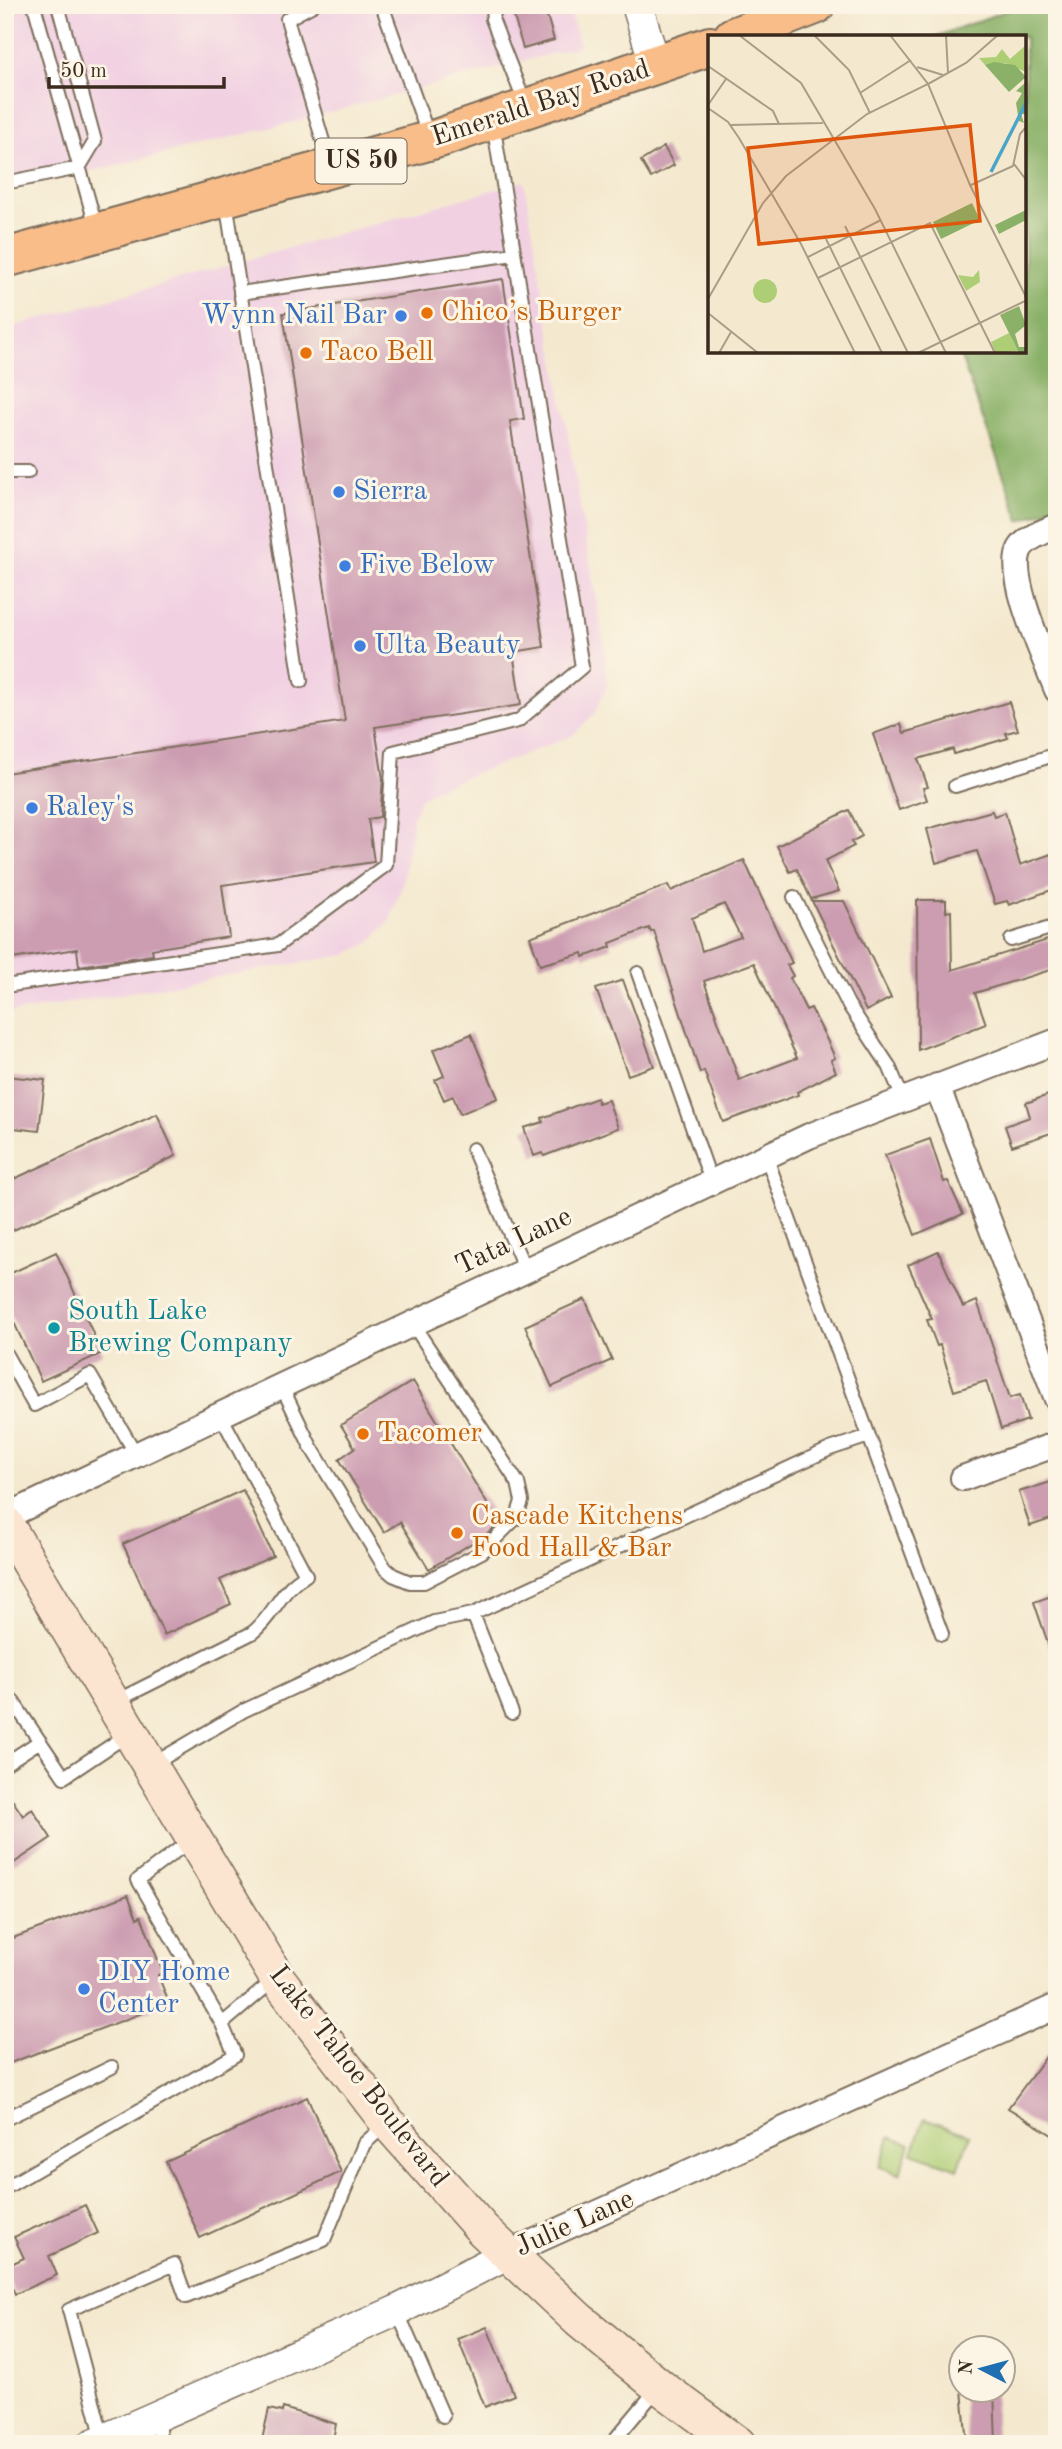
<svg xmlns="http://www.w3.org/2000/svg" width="1062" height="2449" viewBox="0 0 1062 2449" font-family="'Old Standard TT',serif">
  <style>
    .built { fill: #f1d0e2 }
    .green { fill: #aece76; stroke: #747c4a; stroke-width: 2 }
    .forest { fill: #8ab167; stroke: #626e42; stroke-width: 2 }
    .building { fill: #cc9cb1; fill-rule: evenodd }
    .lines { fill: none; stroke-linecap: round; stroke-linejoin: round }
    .service-casing { stroke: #7c6d5c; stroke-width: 16 }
    .minor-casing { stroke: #7c6d5c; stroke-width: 28 }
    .tertiary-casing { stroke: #7c6d5c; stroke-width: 33 }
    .secondary-casing { stroke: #7c6d5c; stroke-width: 38 }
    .trunk-casing { stroke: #7c6d5c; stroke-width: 42 }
    .service { stroke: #fff; stroke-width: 12 }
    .minor { stroke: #fff; stroke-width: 24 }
    .tertiary { stroke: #fff; stroke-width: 30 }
    .secondary { stroke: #fce5d0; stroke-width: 35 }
    .trunk { stroke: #f8bd89; stroke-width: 38 }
    .food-dot { fill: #e8710a; stroke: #fcf5e5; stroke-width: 2.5 }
    .shop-dot { fill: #3f7fe0; stroke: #fcf5e5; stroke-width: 2.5 }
    .culture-dot { fill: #0f9aa8; stroke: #fcf5e5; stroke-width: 2.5 }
    .labels { text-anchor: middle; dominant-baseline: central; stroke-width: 6; stroke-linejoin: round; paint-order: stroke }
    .shield { fill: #fcf5e5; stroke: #75675a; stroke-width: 2 }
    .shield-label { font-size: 26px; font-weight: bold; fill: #3b2a1e }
    .street-label { font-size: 28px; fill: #3b2a1e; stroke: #fcf5e5 }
    .food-label { font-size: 28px; fill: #c56008; stroke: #fcf5e5; text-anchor: start }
    .shop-label { font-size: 28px; fill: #366cbe; stroke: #fcf5e5; text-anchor: start }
    .culture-label { font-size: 28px; fill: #0d838f; stroke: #fcf5e5; text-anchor: start }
    .inset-river { fill: none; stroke: #4aa5c8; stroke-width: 3.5 }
    .inset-road { fill: none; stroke: #aa9d88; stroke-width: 2 }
    .view { fill: #df570d; fill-opacity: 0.15; stroke: #df570d; stroke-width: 3.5 }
    .inset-edge { fill: none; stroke: #3b2a1e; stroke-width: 3.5 }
  </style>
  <rect width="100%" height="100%" fill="#fcf5e5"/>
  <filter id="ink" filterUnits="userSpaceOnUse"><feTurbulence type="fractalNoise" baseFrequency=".0143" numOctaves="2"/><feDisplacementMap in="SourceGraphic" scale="14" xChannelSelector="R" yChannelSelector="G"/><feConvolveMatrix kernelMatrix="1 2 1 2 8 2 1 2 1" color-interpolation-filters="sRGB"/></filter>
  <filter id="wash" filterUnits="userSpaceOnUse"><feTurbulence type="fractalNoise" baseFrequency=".00686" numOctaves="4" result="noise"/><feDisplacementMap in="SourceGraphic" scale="28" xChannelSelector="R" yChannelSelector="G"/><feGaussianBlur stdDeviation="1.57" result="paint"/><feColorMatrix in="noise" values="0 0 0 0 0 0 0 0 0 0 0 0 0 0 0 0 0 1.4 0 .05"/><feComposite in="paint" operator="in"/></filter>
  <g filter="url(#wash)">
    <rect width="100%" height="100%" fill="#f4e9cf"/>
    <path class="built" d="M5 5H568L580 46 282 125 56 180 5 188Z
      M524 181 604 643 607 686 595 713 572 736 435 789 420 799 414 814 402 886 390 920 371 942 345 955 5 1014V329Z"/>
    <path class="green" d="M924 2119 970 2135 958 2169 912 2153Z
      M890 2137 910 2144 900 2174 880 2167Z"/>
    <path class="forest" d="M1021 5H1049L1057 26V507L1020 521 959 352H1025V37H935Z"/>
    <g id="blocks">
      <path class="building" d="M538 5H544L554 40 523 49 513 13Z
        M664 147 674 165 651 178 641 161Z
        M503 279 524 419 510 421 544 647 513 652 521 705 375 727 383 779 380 817 368 819 374 862 222 885 229 937 152 949 153 955 79 966 77 949 5 960V773L345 721 283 313Z
        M1009 702 1018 730 1006 733 1008 738 954 754 953 749 918 759 928 787 923 788 927 800 899 810 873 734 901 724 904 733Z
        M849 810 862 836 851 842 854 846 825 861 839 891 811 899 797 869 790 872 777 846Z
        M992 811 994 816 1005 812 1020 865 1057 852V888L1009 905 1007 901 995 904 977 851 936 863 927 829Z
        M744 860 792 963 787 965 793 976 790 978 806 1010 811 1008 828 1042 835 1058 831 1060 836 1072 797 1092 798 1095 723 1122 704 1071 700 1073 654 931 651 932 649 928 610 943 611 947 584 957 583 953 540 965 530 937 668 885 671 891ZM724 904 741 937 702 951 692 918ZM754 963 797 1058 739 1080 704 981Z
        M917 900H946V912L951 911 952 970 1057 937V968L975 993 986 1024 918 1050Z
        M812 901H844L891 998 866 1011Z
        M623 980 654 1066 628 1075 596 989Z
        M471 1034 498 1098 460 1114 453 1096 444 1100 435 1080 444 1076 433 1050Z
        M5 1076 45 1080 39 1131 5 1127Z
        M1057 1092V1131L1012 1146 1005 1126 1030 1117 1026 1103Z
        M597 1098 598 1103 608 1100 618 1128 544 1156 542 1153 534 1156 524 1128 543 1122 542 1118Z
        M157 1114 176 1156 5 1234V1183Z
        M930 1139 944 1182 948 1181 963 1214 915 1235 885 1155Z
        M938 1251 963 1307 977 1301 1010 1398 1020 1395 1028 1420 1001 1429 986 1381 954 1391 940 1345 937 1346 927 1320 932 1319 908 1265Z
        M56 1252 102 1353 41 1381 5 1303V1276Z
        M585 1299 612 1360 552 1387 525 1326Z
        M413 1381 499 1523 490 1532 429 1569 400 1522 384 1532 339 1459 355 1448 341 1425Z
        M1057 1480V1517L1030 1526 1019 1492Z
        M243 1490 273 1556 220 1580 231 1604 164 1635 123 1544Z
        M1057 1594V1658H1053L1034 1602Z
        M5 1789 23 1816 32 1809 51 1838 5 1869Z
        M128 1895 137 1918 141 1916 163 1973 158 1975 169 2003 5 2065V1941Z
        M1057 2042V2138L1008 2108Z
        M307 2097 341 2172 200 2238 166 2162Z
        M85 2205 98 2233 49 2256 57 2275 15 2294 5 2272V2267L24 2258 14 2237Z
        M487 2327 514 2395 485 2407 458 2339Z
        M962 2390H994L996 2444H967Z
        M283 2408 336 2424 332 2444H261L269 2409 282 2412Z"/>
    </g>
  </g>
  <g filter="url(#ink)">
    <use href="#blocks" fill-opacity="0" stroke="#7c6d5c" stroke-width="2"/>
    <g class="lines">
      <defs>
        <path id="service" d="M34 5 97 230
          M313 5 287 19 330 165
          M382 5 429 137
          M497 5 492 19 526 106
          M5 183 79 168 95 141 58 5
          M226 201 301 681
          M240 293 514 254
          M5 472H28
          M955 786 1057 754
          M794 897 848 1004 889 1066 903 1099
          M1011 940 1057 926
          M638 973 711 1181
          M5 986 278 945 386 865 393 752 518 721 582 667 493 123
          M473 1149 525 1269
          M5 1353 34 1405 90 1375 136 1454
          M281 1385 311 1447 385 1568 393 1575 410 1582H424L482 1552 517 1517 522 1501 518 1483 412 1323
          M869 1436 942 1634
          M473 1614 830 1449 869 1436 766 1156
          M116 1701 252 1633C276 1614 278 1591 306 1575L220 1414
          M5 1704 12 1700 64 1777 130 1733
          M5 1764 40 1741
          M153 1764 243 1711 434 1622 473 1614 512 1713
          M192 1839 138 1880 222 2024
          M5 2119 112 2067
          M5 2188 235 2055 222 2024 274 1980
          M397 2311 443 2416
          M157 2416 161 2444
          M103 2439 69 2310 174 2264 186 2297 324 2240 364 2144 387 2123
          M611 2444 657 2389"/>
        <path id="minor" d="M1057 526C1045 531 1027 537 1020 549 1006 577 1046 661 1057 690
          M937 1086 1057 1399
          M963 1478 1057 1444
          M5 1517 809 1136 1057 1041
          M507 2254 1057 2006"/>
        <path id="tertiary" d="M637 5 656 67
          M93 2444 396 2311 507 2254"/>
        <path id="secondary" d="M5 1523 277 1978 388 2123 483 2230 579 2320 659 2386 738 2444"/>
        <path id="trunk" d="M733 37 815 5
          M5 258 439 138 710 46"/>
      </defs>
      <use href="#service" class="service-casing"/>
      <use href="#minor" class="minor-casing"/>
      <use href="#tertiary" class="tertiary-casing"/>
      <use href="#secondary" class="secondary-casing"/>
      <use href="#trunk" class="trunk-casing"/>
      <use href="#service" class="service"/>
      <use href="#minor" class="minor"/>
      <use href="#tertiary" class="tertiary"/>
      <use href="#secondary" class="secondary"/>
      <use href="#trunk" class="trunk"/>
    </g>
  </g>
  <g class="food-dot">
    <circle cx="427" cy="313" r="7"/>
    <circle cx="306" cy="353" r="7"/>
    <circle cx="363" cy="1434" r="7"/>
    <circle cx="457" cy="1533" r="7"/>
  </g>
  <g class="shop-dot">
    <circle cx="401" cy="316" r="7"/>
    <circle cx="339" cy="492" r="7"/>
    <circle cx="345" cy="566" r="7"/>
    <circle cx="360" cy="646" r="7"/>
    <circle cx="32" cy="808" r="7"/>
    <circle cx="84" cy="1989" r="7"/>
  </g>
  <circle class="culture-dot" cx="54" cy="1328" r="7"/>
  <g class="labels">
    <rect class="shield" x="315.5" y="138.5" width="91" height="45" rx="5"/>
    <g class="shield-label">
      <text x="361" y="161">US 50</text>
    </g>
    <g class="street-label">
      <text transform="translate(541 104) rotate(-18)">Emerald Bay Road</text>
      <text transform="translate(514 1242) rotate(-25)">Tata Lane</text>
      <text transform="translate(358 2077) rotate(52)">Lake Tahoe Boulevard</text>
      <text transform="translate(575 2224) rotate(-24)">Julie Lane</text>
    </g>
    <g class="food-label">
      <text x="441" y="313">Chico’s Burger</text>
      <text x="320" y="353">Taco Bell</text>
      <text x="377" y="1434">Tacomer</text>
      <text x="471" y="1517">Cascade Kitchens<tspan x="471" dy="32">Food Hall &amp; Bar</tspan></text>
    </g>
    <g class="shop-label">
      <text x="387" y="316" text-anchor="end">Wynn Nail Bar</text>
      <text x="353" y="492">Sierra</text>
      <text x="359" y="566">Five Below</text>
      <text x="374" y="646">Ulta Beauty</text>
      <text x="46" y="808">Raley's</text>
      <text x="98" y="1973">DIY Home<tspan x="98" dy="32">Center</tspan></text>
    </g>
    <g class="culture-label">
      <text x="68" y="1312">South Lake<tspan x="68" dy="32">Brewing Company</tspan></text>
    </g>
  </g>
  <g transform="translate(708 35)">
    <rect width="318" height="318" fill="#f4e9cf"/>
    <path d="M318 10V37L297 28 277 30 271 23 288 22 294 14 302 24ZM271 235 272 247 258 256 250 240 265 242ZM45 256a12 12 0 1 1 24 0a12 12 0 1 1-24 0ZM301 298 310 316 288 318 283 307Z" fill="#aece76"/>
    <path d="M286 27 307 30 318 42 301 57 277 30ZM318 47V79H313L316 88 311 86 308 68 314 58 308 56ZM264 168 272 185 233 204 225 187ZM318 175V185L291 199 287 190ZM311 271 318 290 307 299 311 312H318V318H311L292 280Z" fill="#8ab167"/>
    <path class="inset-river" d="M283 137 319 66"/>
    <path class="inset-road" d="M31 0 93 48 167 174 238 318M106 0 141 35 162 78M238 0 240 38M290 0 258 28 220 49 262 150 319 264M0 31 65 76 71 89M209 32 235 40M152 58 203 25M0 70 18 44M0 73 20 87 31 103 93 209 147 318M23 90 115 88M306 129 319 146M263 150 305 131 312 99 319 91M137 191 200 318M118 204 174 318M100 222 173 185M110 243 222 188 287 318M0 264 55 168 78 141 159 79 220 49 182 0M0 278 50 318M11 318 23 297M210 318 319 265"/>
    <path class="view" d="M262 90 272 186 51 209 40 113Z"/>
    <rect width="318" height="318" class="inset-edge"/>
  </g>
  <rect width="1062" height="2449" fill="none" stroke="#fcf5e5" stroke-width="28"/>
  <g transform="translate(982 2369) rotate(276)"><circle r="33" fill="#fcf5e5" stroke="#afa495" stroke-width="2"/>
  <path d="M0-5L12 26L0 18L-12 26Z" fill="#1f6fb2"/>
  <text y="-10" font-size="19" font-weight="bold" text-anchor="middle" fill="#3b2a1e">N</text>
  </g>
  <path d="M49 77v10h175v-10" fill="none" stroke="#3b2a1e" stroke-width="3.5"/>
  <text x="60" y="77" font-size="21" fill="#3b2a1e" stroke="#fcf5e5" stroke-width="5" paint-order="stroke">50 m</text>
</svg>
